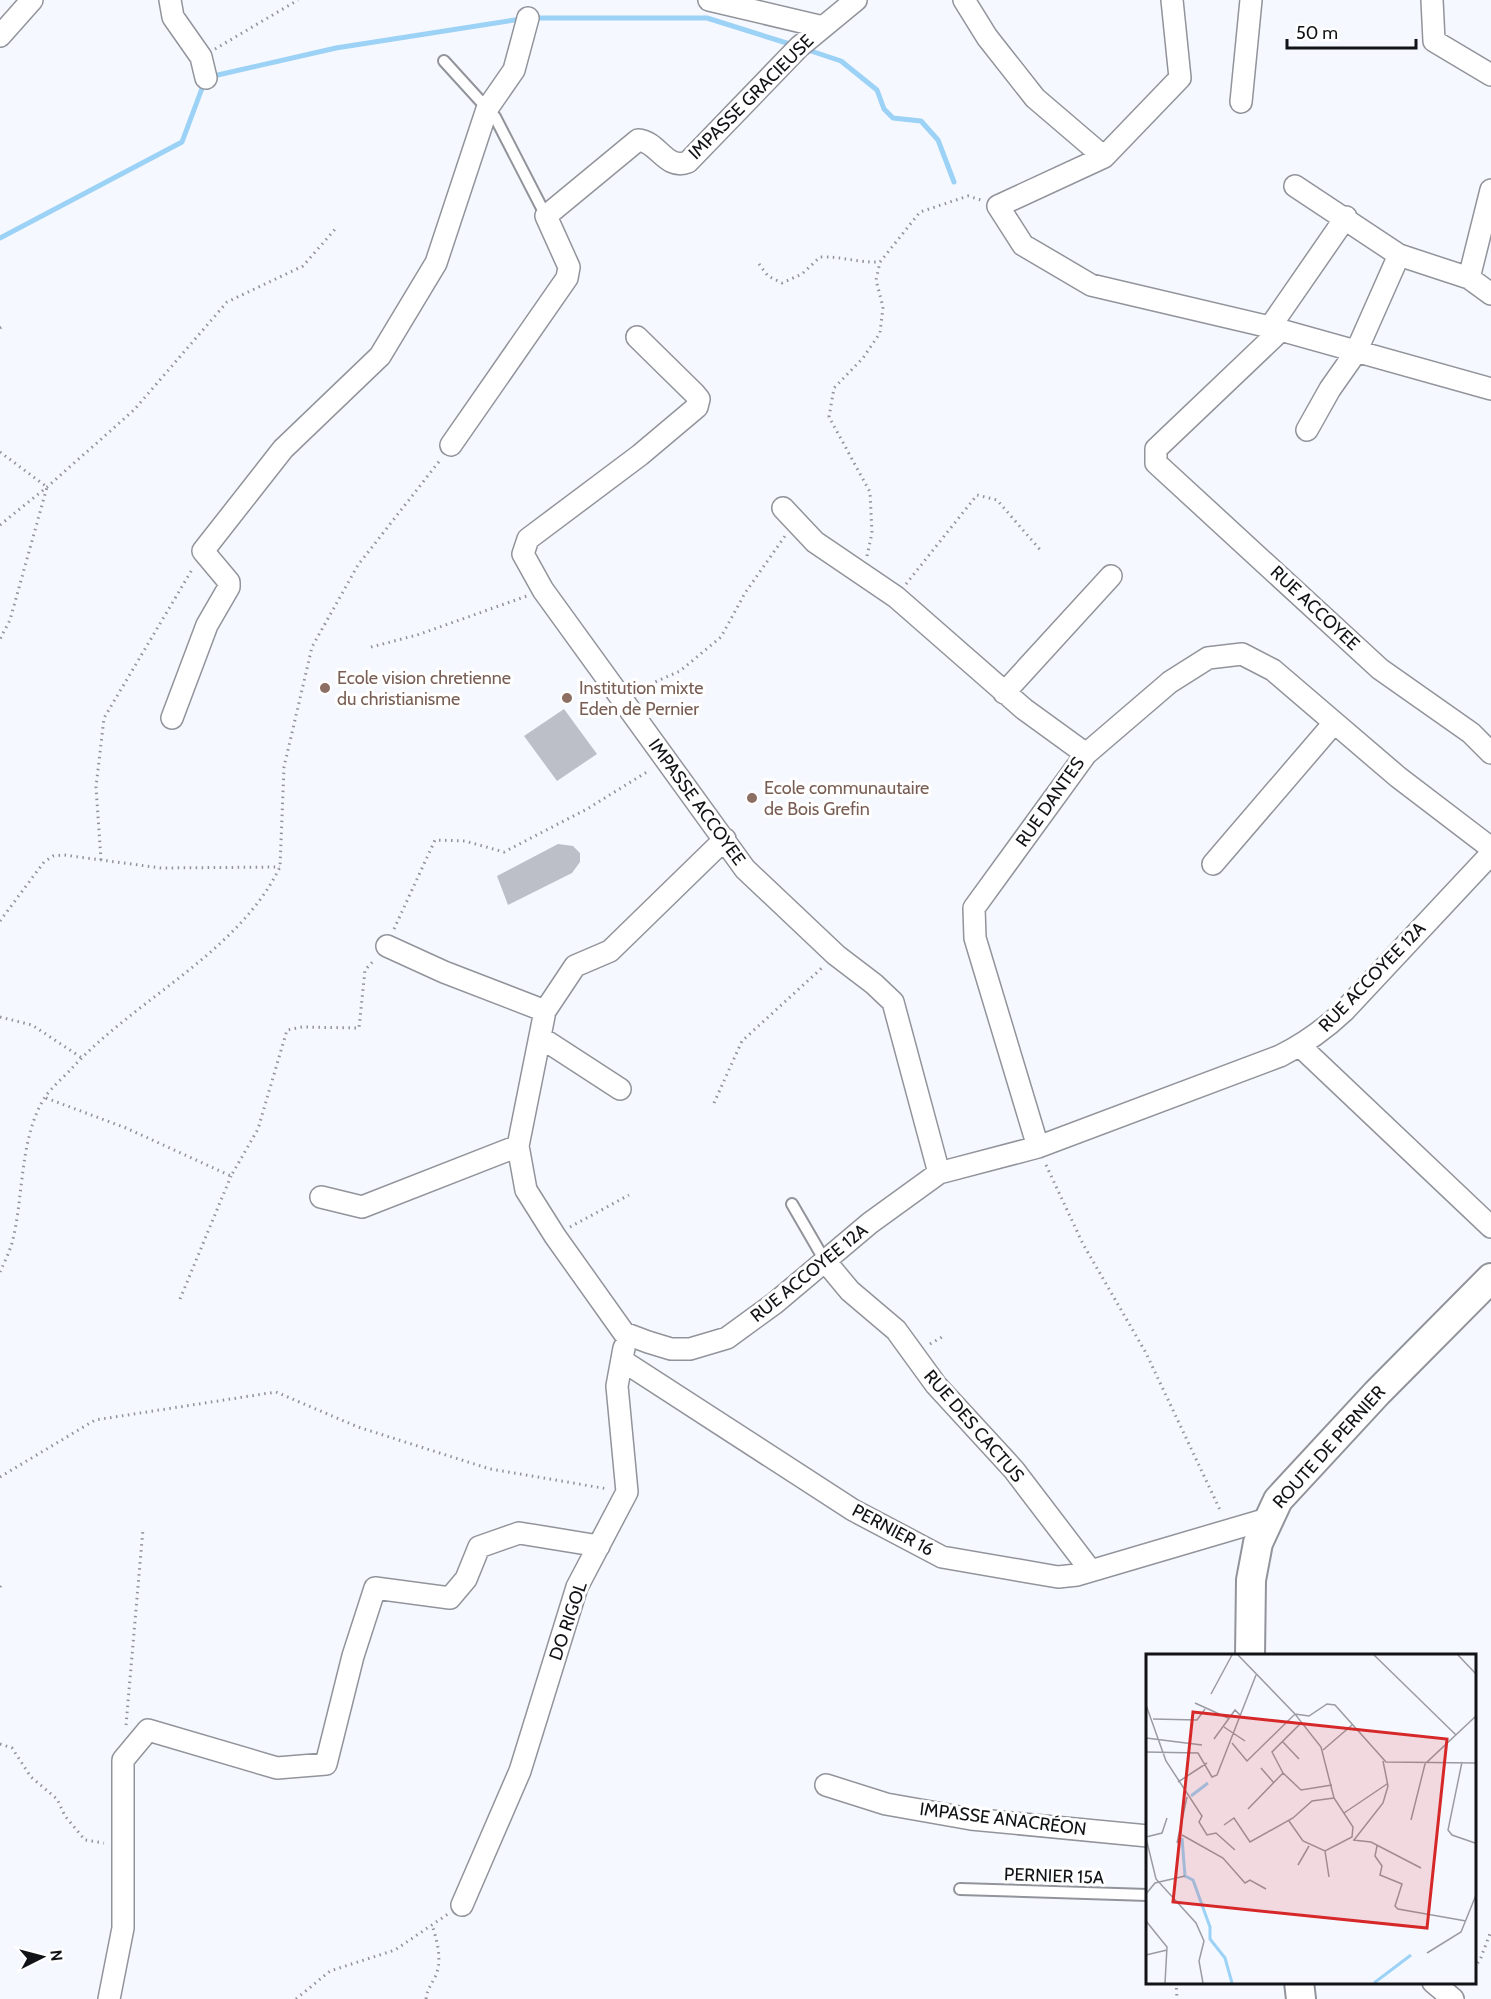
<svg xmlns="http://www.w3.org/2000/svg" width="1491" height="1999" viewBox="0 0 1491 1999" font-family="Cabin,sans-serif">
  <style>
    .lines { fill: none; stroke-linecap: round; stroke-linejoin: round }
    .stream { stroke: #9cd2f6; stroke-width: 5 }
    .building { fill: #bcbfc7 }
    .lane-casing { stroke: #92949b; stroke-width: 14 }
    .street-casing { stroke: #92949b; stroke-width: 24 }
    .secondary-casing { stroke: #92949b; stroke-width: 32 }
    .path { stroke: #919398; stroke-width: 3; stroke-dasharray: 1.5 4.5; stroke-linecap: butt }
    .lane { stroke: #fff; stroke-width: 10 }
    .street { stroke: #fff; stroke-width: 21 }
    .secondary { stroke: #fff; stroke-width: 28 }
    .education-dot { fill: #8d6e63; stroke: #fff; stroke-width: 2 }
    .labels { text-anchor: middle; dominant-baseline: central; stroke-width: 6; stroke-linejoin: round; paint-order: stroke }
    .street-label { font-size: 18px; fill: #121316; stroke: #fff }
    .education-label { font-size: 18px; fill: #785e54; stroke: #fff; text-anchor: start }
    .inset-river { fill: none; stroke: #9cd2f6; stroke-width: 3 }
    .inset-road { fill: none; stroke: #9b9ca2; stroke-width: 1.5 }
    .view { fill: #d62828; fill-opacity: 0.15; stroke: #d62828; stroke-width: 3 }
    .inset-edge { fill: none; stroke: #121316; stroke-width: 3 }
  </style>
  <rect width="100%" height="100%" fill="#f6f8ff"/>
  <g class="lines">
    <path class="stream" d="M534 18H707L793 45
      M805 49 841 61 877 90 884 109 893 118 921 121 938 140 954 182
      M209 77 336 48 521 19
      M0 238 182 142 204 83"/>
  </g>
  <path class="building" d="M564 709 597 754 557 781 524 736Z
    M558 844 573 846 580 853V862L572 873 508 905 497 876Z"/>
  <g class="lines">
    <defs>
      <path id="lane" d="M444 61 495 117 546 216
        M792 1204 825 1261
        M960 1889 1148 1895"/>
      <path id="street" d="M170 0 173 17 201 57 206 78
        M709 0 823 27
        M964 0 987 37 1035 98 1104 157
        M1172 0 1180 78 1104 157 998 206 1023 245 1091 285 1270 327 1491 389
        M1432 0 1434 41 1491 75
        M0 36 32 0
        M1241 102 1251 0
        M1295 186 1399 255 1469 278 1491 294
        M1469 278 1491 190
        M1270 327 1346 217
        M1281 330 1156 449V463L1380 669 1471 733 1491 753
        M637 337 694 393 699 399 697 407 640 455 528 539 523 554 543 590 745 869 836 955 874 984 893 1002 939 1173
        M1307 430 1330 389 1356 352 1399 255
        M451 445 567 278 569 267 546 216 638 140C658 141 666 171 688 162L799 47 856 0
        M783 508 815 542 896 597 1024 709 1086 754 974 908 975 938 1038 1147
        M1004 693 1111 576
        M172 718 207 625 229 587V582L203 551 283 449 380 356 436 263 487 109 514 70 528 18
        M1086 754 1170 682 1208 658 1242 654 1273 670 1398 777 1491 848
        M725 839 610 951 575 966 545 1011 518 1146 526 1190 555 1236 624 1333 648 1342 671 1349H690L727 1338 775 1303 870 1223 939 1173 1038 1147 1280 1056C1304 1044 1324 1030 1344 1011L1491 854
        M1213 864 1334 723
        M387 946 444 972 545 1011
        M540 1037 620 1089
        M1300 1046 1491 1227
        M321 1197 362 1207 518 1146
        M825 1261 850 1291 896 1330 936 1385 1014 1470 1091 1571
        M623 1361 853 1510 942 1557 1058 1577 1077 1575 1267 1519
        M826 1785 886 1804 971 1819 1148 1836
        M462 1905 520 1771 577 1587 627 1492 617 1386 624 1348
        M1433 1982 1453 1999
        M109 1999 123 1928V1760L148 1730 277 1768 326 1764 353 1656 375 1588 450 1598 466 1579 479 1547 519 1533 599 1546"/>
      <path id="secondary" d="M1250 1656 1251 1580 1258 1543 1278 1500 1377 1393 1491 1278
        M1299 1982 1301 1999"/>
    </defs>
    <use href="#lane" class="lane-casing"/>
    <use href="#street" class="street-casing"/>
    <use href="#secondary" class="secondary-casing"/>
    <path class="path" d="M215 49 298 0
      M759 264 768 276 782 283 802 274 820 257C842 256 857 263 880 262
      M0 328 3 326
      M0 452 47 487 10 620 0 639
      M0 525 47 487 134 410 227 302 303 266 337 227
      M867 556 872 533 870 492 829 417 834 388 863 358 880 333 883 307 876 280 880 262 920 212 968 196 981 200
      M906 584 977 495 997 500 1042 552
      M371 647 417 635 527 596
      M639 689 680 671 721 637 745 593 785 536
      M101 860 96 787 104 718 193 568
      M0 921 44 862 53 856 64 855 161 868 280 867
      M394 929 435 840 465 841 504 852 587 809 650 770
      M0 1017 32 1025 82 1058
      M46 1098 126 1128 231 1176 258 1129 287 1030 302 1027 359 1028 365 970 375 959
      M714 1103 742 1041 824 966
      M1046 1165 1083 1244 1146 1353 1221 1512
      M570 1227 629 1195
      M0 1272C4 1263 9 1253 12 1243 24 1198 19 1138 45 1097 52 1087 64 1077 73 1067 137 998 238 953 280 867L284 767 312 647 358 565 441 459
      M180 1299 231 1176
      M930 1344 942 1337
      M0 1477 95 1420 276 1392 358 1427 490 1469 608 1489
      M0 1587 3 1582
      M126 1725 143 1529
      M0 1744 12 1748 31 1777 57 1799 65 1816 85 1840 104 1843
      M1474 1968 1480 1960 1491 1931
      M1176 1982 1177 1999
      M296 1999 330 1971 395 1950 448 1914
      M426 1999C427 1989 431 1986 435 1977 443 1962 437 1940 432 1925"/>
    <use href="#lane" class="lane"/>
    <use href="#street" class="street"/>
    <use href="#secondary" class="secondary"/>
  </g>
  <g class="education-dot">
    <circle cx="325" cy="688" r="6"/>
    <circle cx="567" cy="698" r="6"/>
    <circle cx="752" cy="798" r="6"/>
  </g>
  <g class="labels">
    <g class="street-label">
      <text transform="translate(751 97) rotate(-45)">IMPASSE GRACIEUSE</text>
      <text transform="translate(1315 608) rotate(43)">RUE ACCOYEE</text>
      <text transform="translate(697 802) rotate(54)">IMPASSE ACCOYEE</text>
      <text transform="translate(1050 802) rotate(-55)">RUE DANTES</text>
      <text transform="translate(1372 977) rotate(-46)">RUE ACCOYEE 12A</text>
      <text transform="translate(809 1273) rotate(-39)">RUE ACCOYEE 12A</text>
      <text transform="translate(974 1426) rotate(49)">RUE DES CACTUS</text>
      <text transform="translate(1329 1447) rotate(-48)">ROUTE DE PERNIER</text>
      <text transform="translate(893 1530) rotate(28)">PERNIER 16</text>
      <text transform="translate(568 1621) rotate(-71)">DO RIGOL</text>
      <text transform="translate(1003 1819) rotate(7)">IMPASSE ANACRÉON</text>
      <text transform="translate(1054 1876) rotate(2)">PERNIER 15A</text>
    </g>
    <g class="education-label">
      <text x="337" y="678">Ecole vision chretienne<tspan x="337" dy="21">du christianisme</tspan></text>
      <text x="579" y="688">Institution mixte<tspan x="579" dy="21">Eden de Pernier</tspan></text>
      <text x="764" y="788">Ecole communautaire<tspan x="764" dy="21">de Bois Grefin</tspan></text>
    </g>
  </g>
  <g transform="translate(1146 1654)">
    <rect width="330" height="330" fill="#f6f8ff"/>
    <path class="inset-river" d="M45 142 62 129M36 184 39 222 47 226 64 273V285L79 304 86 329M228 329 265 301"/>
    <path class="inset-road" d="M92 1 149 60 163 62 181 50 189 51 240 108 330 109M228 1 310 81M312 1 330 20M65 40 86 1M49 49 82 64M0 51 20 107 56 162 53 168 61 181 70 179 89 196M7 65 51 66 59 55M78 73 99 87M0 84 56 91M68 85 89 56 96 63M136 87 153 105M86 89 101 107 149 60 175 93 188 144 207 173 206 183 179 197 157 187 143 167M177 96 206 71M0 98 52 99 66 123 71 121 110 21M316 108 302 176 306 181 329 189M115 114 128 129M137 119 126 98 155 69M32 128 61 109M102 155 137 119 155 136 186 131M198 159 241 130M265 166 279 110 330 62M78 171 88 164 104 188 147 164 166 147 188 144M36 181 77 204 99 229 104 226 120 235M0 183 16 179 21 164M0 184 10 225 50 269 58 287 53 307 57 329M207 186 225 188 275 214M208 186 237 149 242 132 237 107M31 189 41 143M330 189V212M231 192 229 202 236 212 234 221 256 230 249 252 252 255 320 267M179 197 183 223M152 211 163 192M0 240 9 229 39 222M0 267 21 293 19 329M281 299 315 278 330 241M0 301 21 296"/>
    <path class="view" d="M47 58 301 85 281 274 27 248Z"/>
    <rect width="330" height="330" class="inset-edge"/>
  </g>
  <g transform="translate(42 1957) rotate(84)" stroke="#ffffff" stroke-width="4.5" paint-order="stroke">
  <path d="M0-4.5L10 22L0 15L-10 22Z" fill="#121316"/>
  <text y="-9" font-size="16" font-weight="bold" text-anchor="middle" fill="#121316">N</text>
  </g>
  <path d="M1287 39v9h129v-9" fill="none" stroke="#121316" stroke-width="3"/>
  <text x="1296" y="39" font-size="18" fill="#121316" stroke="#ffffff" stroke-width="4.5" paint-order="stroke">50 m</text>
</svg>
